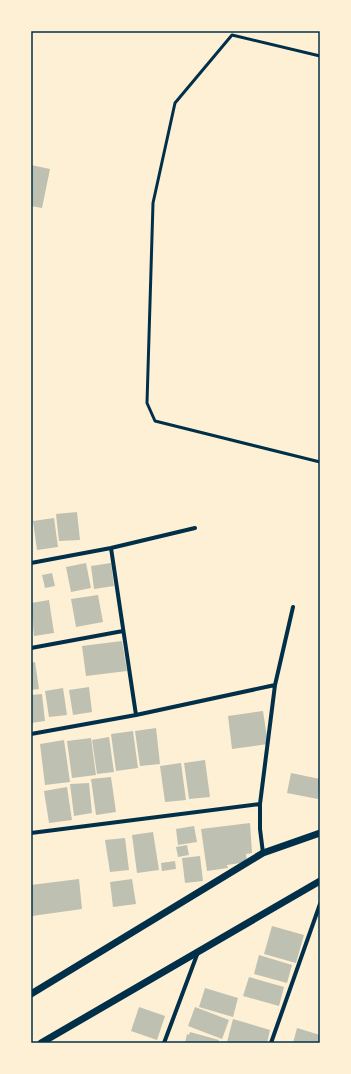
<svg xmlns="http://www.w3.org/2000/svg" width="351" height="1074" viewBox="0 0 351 1074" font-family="Raleway,sans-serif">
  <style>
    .building { fill: #bec0b2 }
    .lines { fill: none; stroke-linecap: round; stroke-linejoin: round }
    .service { stroke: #003049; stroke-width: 3 }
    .minor { stroke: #003049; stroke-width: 4 }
    .tertiary { stroke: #003049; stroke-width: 7 }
    .neatline { fill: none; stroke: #003049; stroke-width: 1.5 }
  </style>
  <rect width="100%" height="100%" fill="#fdf0d5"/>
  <path class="building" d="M31 165 50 169 42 208 31 206Z
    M77 512 80 540 59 541 56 514Z
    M54 518 58 547 37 550 33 521Z
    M86 563 91 588 71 592 66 567Z
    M111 563 114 586 94 589 91 566Z
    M52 573 55 586 45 588 42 575Z
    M98 595 103 622 76 627 71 599Z
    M49 600 54 633 34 636 31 603Z
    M122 641 127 671 86 676 82 646Z
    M35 662 39 689 31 690V663Z
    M89 687 92 712 73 715 69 690Z
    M63 688 67 715 49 717 45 691Z
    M42 694 45 721 31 723V695Z
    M263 711 268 744 232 749 228 716Z
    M156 728 160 764 140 766 135 731Z
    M133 731 138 768 116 771 111 734Z
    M109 737 114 772 97 774 92 740Z
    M91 738 96 775 72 778 67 741Z
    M64 740 70 782 45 785 40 744Z
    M205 760 210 797 189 799 184 763Z
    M181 763 186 800 165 802 160 766Z
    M291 773 320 779 318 799 287 793Z
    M111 777 116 812 96 815 91 779Z
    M89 783 92 813 74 816 70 784Z
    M67 787 72 820 49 823 44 791Z
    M250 823 252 853 246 854 247 862 227 865 228 868 207 871 201 829Z
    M194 826 197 842 178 845 176 829Z
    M153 832 159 870 137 873 132 835Z
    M125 838 129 870 110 872 105 840Z
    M187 845 189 855 178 857 176 847Z
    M200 856 203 881 185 883 182 858Z
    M175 861 176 869 162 871 161 863Z
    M79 879 82 909 32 916 31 885Z
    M132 879 136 904 113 907 110 882Z
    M272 926 304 935 296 963 264 954Z
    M259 955 292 965 287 983 254 974Z
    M249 977 284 987 279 1006 243 996Z
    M205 988 238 998 233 1017 199 1007Z
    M139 1007 165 1016 157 1040 131 1031Z
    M195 1007 229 1020 222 1039 188 1026Z
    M233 1019 270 1030 267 1043 227 1042Z
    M297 1028 320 1035V1043H293Z
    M190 1032 219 1040 218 1043H185L187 1034 189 1035Z"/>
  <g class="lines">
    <path class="service" d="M320 56 232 35 175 103 153 203 147 403 155 421 320 462"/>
    <path class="minor" d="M111 548 136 715
      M31 563 111 548 195 528
      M31 648 123 631
      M275 685 293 607
      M31 734 136 715 275 685 260 804V829L263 853
      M31 833 260 804
      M164 1043 198 952
      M271 1043 320 904"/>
    <path class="tertiary" d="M31 994 263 853 320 833
      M41 1043 320 881"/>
  </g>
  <rect width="351" height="1074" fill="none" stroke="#fdf0d5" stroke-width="64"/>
  <rect x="32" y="32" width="287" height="1010" class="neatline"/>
</svg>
